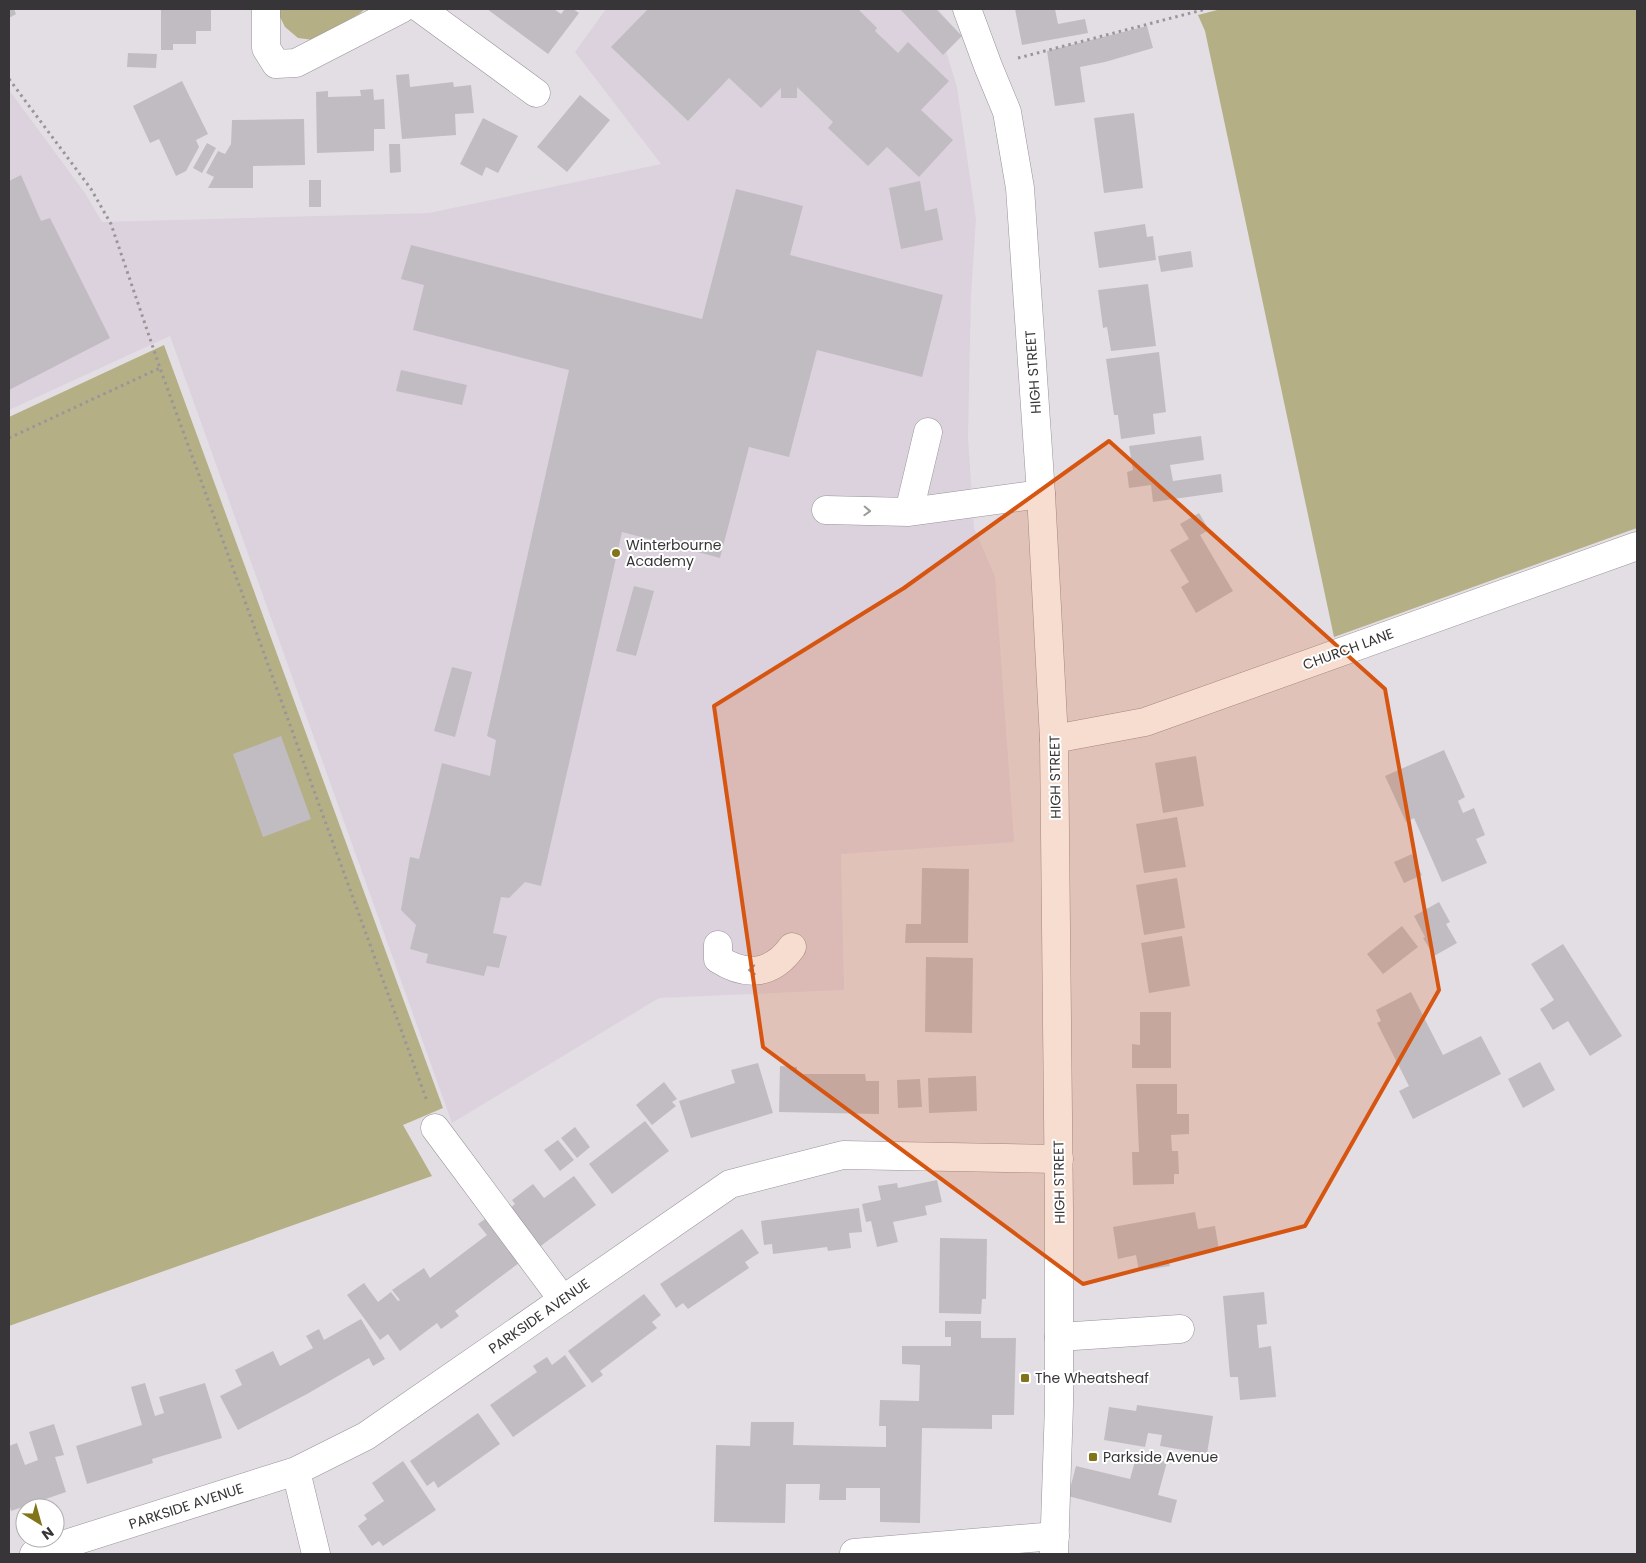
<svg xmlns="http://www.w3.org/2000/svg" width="1646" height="1563" viewBox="0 0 1646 1563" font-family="Poppins,sans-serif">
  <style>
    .built { fill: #dcd2de }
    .green { fill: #b5af85 }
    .building { fill: #c1bcc2 }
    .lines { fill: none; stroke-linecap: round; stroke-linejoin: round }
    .minor-casing { stroke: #989399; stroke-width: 29 }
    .major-casing { stroke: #989399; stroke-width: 29 }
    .path { stroke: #999599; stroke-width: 3; stroke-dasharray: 2.5 4; stroke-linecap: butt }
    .minor { stroke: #fff; stroke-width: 28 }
    .major { stroke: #fff; stroke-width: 28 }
    .oneway { stroke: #9b9a9b }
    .marked { fill: #d65510; fill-opacity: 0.2; stroke: #d65510; stroke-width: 4; stroke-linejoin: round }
    .poi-dot { fill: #827519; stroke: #fff; stroke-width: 2 }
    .labels { text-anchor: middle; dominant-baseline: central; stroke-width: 4; stroke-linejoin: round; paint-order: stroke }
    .street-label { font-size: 14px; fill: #373537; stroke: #fff }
    .poi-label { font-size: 14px; fill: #373537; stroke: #fff; text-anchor: start }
  </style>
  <rect width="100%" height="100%" fill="#e3dee4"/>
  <path class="built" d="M606 9H938L956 31 946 51 957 87 976 219 971 296 968 437 974 528 995 577 1014 842 841 854 844 990 659 998 452 1123 170 336 9 410V90L85 193 102 222 429 213 661 164 575 52Z"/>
  <path class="green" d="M280 9H365L359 14 313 40 298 38 285 27 280 17Z
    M1221 9H1637V528L1334 637 1205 31 1198 15Z
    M164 345 443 1108 403 1125 432 1176 9 1326V417Z"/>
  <path class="building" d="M9 9H14L16 14 9 18Z
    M161 9H211V31H196V44H173V50H161Z
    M487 9H554L561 14 565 9H573L579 13 548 54Z
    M648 9H858L877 28 875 31 898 53 908 42 949 81 921 110 953 140 919 177 887 147 868 166 828 128 833 122 797 87V98H781V88L761 108 729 78 688 121 611 47Z
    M900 9H936L962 36 943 55Z
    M1015 9H1055L1058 24 1085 19 1088 33 1022 45Z
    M1147 26 1153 48 1105 62 1080 67 1085 102 1055 106 1047 51Z
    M128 53 157 54 156 68 127 67Z
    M409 74 410 87 453 82 454 87 471 85 474 113 455 114 456 135 402 139 396 75Z
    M182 81 208 134 196 140 199 147 186 171 176 176 159 139 150 143 133 106Z
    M373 89 374 100 384 99 385 129H374V151L317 153 316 92 328 91V97L361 96 360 90Z
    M580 95 610 120 567 172 537 147Z
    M1134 113 1143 188 1104 193 1094 118Z
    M483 118 518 136 498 173 486 167 482 176 460 164Z
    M304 119 305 165 253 166V188H208L214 177 206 173 218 151 225 154 231 144 232 120Z
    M207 143 216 148 202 173 193 168Z
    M389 144H400L401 172 390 173Z
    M21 175 41 221 50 218 110 338 9 390V181Z
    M309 180H321V207H309Z
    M920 181 925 211 937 208 943 240 901 249 889 188Z
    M736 189 803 206 790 255 943 295 922 377 817 350 789 457 749 447 720 558 622 532 541 886 525 882 509 898 501 897 493 933 507 936 499 968 487 966 484 976 426 963 428 954 410 949 416 925 401 910 410 857 419 859 442 763 490 776 496 740 487 736 569 370 413 330 424 285 401 279 411 245 702 319Z
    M1145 224 1147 237 1153 236 1156 260 1099 268 1094 232Z
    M1191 251 1193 267 1161 272 1158 256Z
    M1148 284 1156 346 1111 351 1107 327 1103 328 1098 290Z
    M1159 352 1166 412 1153 414 1155 434 1121 439 1118 415H1114L1106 359Z
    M401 370 467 385 462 405 396 391Z
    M1201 436 1204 460 1170 465 1173 481 1221 474 1223 492 1153 502 1151 485 1129 488 1127 472 1133 470 1129 446Z
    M1199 513 1209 530 1200 535 1233 591 1196 613 1181 587 1189 582 1170 550 1189 539 1180 524Z
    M634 586 654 591 636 656 616 651Z
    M452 667 472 672 455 737 434 731Z
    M281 736 311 819 263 837 233 754Z
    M1444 750 1465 797 1458 801 1463 813 1474 808 1485 835 1476 839 1487 863 1442 882 1414 818 1406 822 1385 776Z
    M1196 756 1204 806 1163 813 1155 763Z
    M1177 817 1186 867 1144 873 1136 824Z
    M1412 854 1422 875 1404 883 1394 862Z
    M922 868 969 869 968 943H905L906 924H921Z
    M1177 878 1185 928 1144 935 1136 885Z
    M1439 902 1450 922 1446 924 1457 943 1434 956 1423 938 1425 937 1414 916Z
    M1402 926 1418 947 1383 974 1367 954Z
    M1182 936 1190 986 1149 993 1141 943Z
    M1563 944 1622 1036 1590 1056 1568 1021 1553 1030 1540 1009 1554 1000 1531 964Z
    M926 957 973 958 972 1033 925 1032Z
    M1411 992 1443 1055 1481 1036 1501 1074 1413 1119 1399 1091 1409 1086 1377 1023 1381 1021 1376 1010Z
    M1140 1012H1171V1068H1132V1044L1140 1045Z
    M1540 1062 1555 1090 1523 1108 1508 1079Z
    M758 1063 773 1113 691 1138 679 1101 735 1083 731 1070Z
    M780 1066 797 1067V1074H865L866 1081H879V1114L779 1112Z
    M976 1076 977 1111 929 1113 928 1078Z
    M920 1079 922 1107 898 1108 897 1080Z
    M664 1082 677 1099 672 1102 676 1106 652 1125 636 1105Z
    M1136 1084H1177V1114H1189V1134L1171 1135 1172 1151H1178L1179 1174H1174V1184L1133 1185 1132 1152H1139Z
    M645 1121 669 1151 612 1194 589 1164Z
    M575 1127 590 1147 577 1158 561 1138Z
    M558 1140 574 1160 560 1171 544 1150Z
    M574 1176 596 1205 538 1248 509 1209 515 1204 512 1200 533 1184 544 1198Z
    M937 1180 942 1202 925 1206 927 1215 893 1222 898 1242 877 1247 871 1221 866 1222 862 1204 881 1200 878 1186 897 1183 898 1188Z
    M859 1208 862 1232 849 1233 851 1248 828 1251 827 1247 773 1254 772 1244 764 1245 761 1221Z
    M1195 1212 1198 1229 1215 1226 1219 1250 1168 1259 1170 1266 1139 1271 1136 1255 1118 1259 1113 1227Z
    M485 1219 519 1263 455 1311 459 1316 441 1329 437 1323 400 1351 388 1334 380 1340 347 1295 364 1283 378 1302 391 1292 398 1301 400 1300 392 1290 424 1268 430 1278 487 1235 478 1224Z
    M742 1229 759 1253 745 1262 749 1268 688 1309 683 1303 676 1308 660 1284Z
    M940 1238 987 1239 986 1299H982L981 1314 939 1313Z
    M1264 1292 1267 1324 1257 1325 1259 1348 1271 1346 1276 1397 1240 1400 1238 1377H1230L1223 1296Z
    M644 1294 661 1315 652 1322 657 1328 600 1371 603 1375 592 1383 568 1351Z
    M361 1319 385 1359 373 1366 369 1358 307 1394 238 1430 220 1396 242 1385 235 1370 273 1351 280 1366 313 1348 306 1336 319 1329 324 1340Z
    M945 1321H981V1338H1016L1014 1415H992V1429L922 1428 920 1523 880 1522V1488H846V1500H819L820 1484H786L785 1523 714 1522 716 1445 750 1446 751 1422H794L793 1445 886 1447V1426H879L880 1400 919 1401 920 1365 902 1364V1346H951V1337H945Z
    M565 1355 586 1386 513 1437 490 1405 537 1372 533 1366 547 1357 552 1365Z
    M145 1383 155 1416 164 1413 159 1397 205 1383 222 1438 152 1459 153 1463 87 1484 76 1446 142 1425 131 1387Z
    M1137 1405 1213 1416 1207 1454 1160 1446 1162 1435 1148 1433 1145 1447 1104 1440 1109 1407 1136 1411Z
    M478 1413 500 1444 438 1488 434 1481 427 1486 410 1461Z
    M54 1424 64 1455 55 1457 66 1492 11 1511 9 1504V1446L17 1443 25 1465 38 1460 29 1432Z
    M1137 1454 1167 1462 1158 1495 1177 1500 1171 1523 1068 1496 1076 1466 1130 1479Z
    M403 1461 436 1510 383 1546 379 1541 372 1546 358 1526 367 1519 364 1515 384 1501 372 1483Z"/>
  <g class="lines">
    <defs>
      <path id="minor" d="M266 9V48L276 64 296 63 401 9
        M421 9 536 93
        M826 510 909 512 1041 494
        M909 512 928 432
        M1054 739 1145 722 1637 546
        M718 945V959C746 977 772 975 792 947
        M435 1128 563 1300
        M1059 1337 1180 1329
        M296 1471 316 1554
        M854 1553 1055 1536
        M34 1554 296 1471 366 1436 730 1184 843 1155 1059 1159"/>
      <path id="major" d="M967 9 988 66 1007 112 1020 188 1041 494 1054 739 1059 1210V1405L1054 1554"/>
    </defs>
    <use href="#minor" class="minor-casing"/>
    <use href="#major" class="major-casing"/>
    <path class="path" d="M1018 58 1206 9
      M9 79 91 189 111 224 160 368 427 1101
      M9 438 160 368"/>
    <use href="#minor" class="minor"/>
    <use href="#major" class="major"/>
  </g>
  <defs><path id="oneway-chevron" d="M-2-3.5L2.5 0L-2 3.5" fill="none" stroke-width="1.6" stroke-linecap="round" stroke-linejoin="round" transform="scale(1.25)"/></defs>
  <g class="oneway">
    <use href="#oneway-chevron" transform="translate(867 511) rotate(2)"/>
    <use href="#oneway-chevron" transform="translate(752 970) rotate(176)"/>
  </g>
  <path class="marked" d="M1109 441 1385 689 1439 990 1305 1226 1083 1284 763 1047 714 706 904 588Z"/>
  <g class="poi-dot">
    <circle cx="616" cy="553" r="5"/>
    <rect x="1020" y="1373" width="10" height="10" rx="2.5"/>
    <rect x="1088" y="1452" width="10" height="10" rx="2.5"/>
  </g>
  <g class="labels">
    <g class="street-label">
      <text transform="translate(1033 372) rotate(-94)">HIGH STREET</text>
      <text transform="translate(1348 649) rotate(-20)">CHURCH LANE</text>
      <text transform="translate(1055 777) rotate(-91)">HIGH STREET</text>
      <text transform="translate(1059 1182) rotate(-91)">HIGH STREET</text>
      <text transform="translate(539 1316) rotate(-35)">PARKSIDE AVENUE</text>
      <text transform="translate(186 1506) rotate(-18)">PARKSIDE AVENUE</text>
    </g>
    <g class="poi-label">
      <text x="626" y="545">Winterbourne<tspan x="626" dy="16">Academy</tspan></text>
      <text x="1035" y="1378">The Wheatsheaf</text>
      <text x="1103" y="1457">Parkside Avenue</text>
    </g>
  </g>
  <rect width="1646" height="1563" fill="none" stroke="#373537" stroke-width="20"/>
  <g transform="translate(40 1523) rotate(143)"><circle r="24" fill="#ffffff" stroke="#afaeaf"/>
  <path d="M0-4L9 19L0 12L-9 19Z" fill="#827519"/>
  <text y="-8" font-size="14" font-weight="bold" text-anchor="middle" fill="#373537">N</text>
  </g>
</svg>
